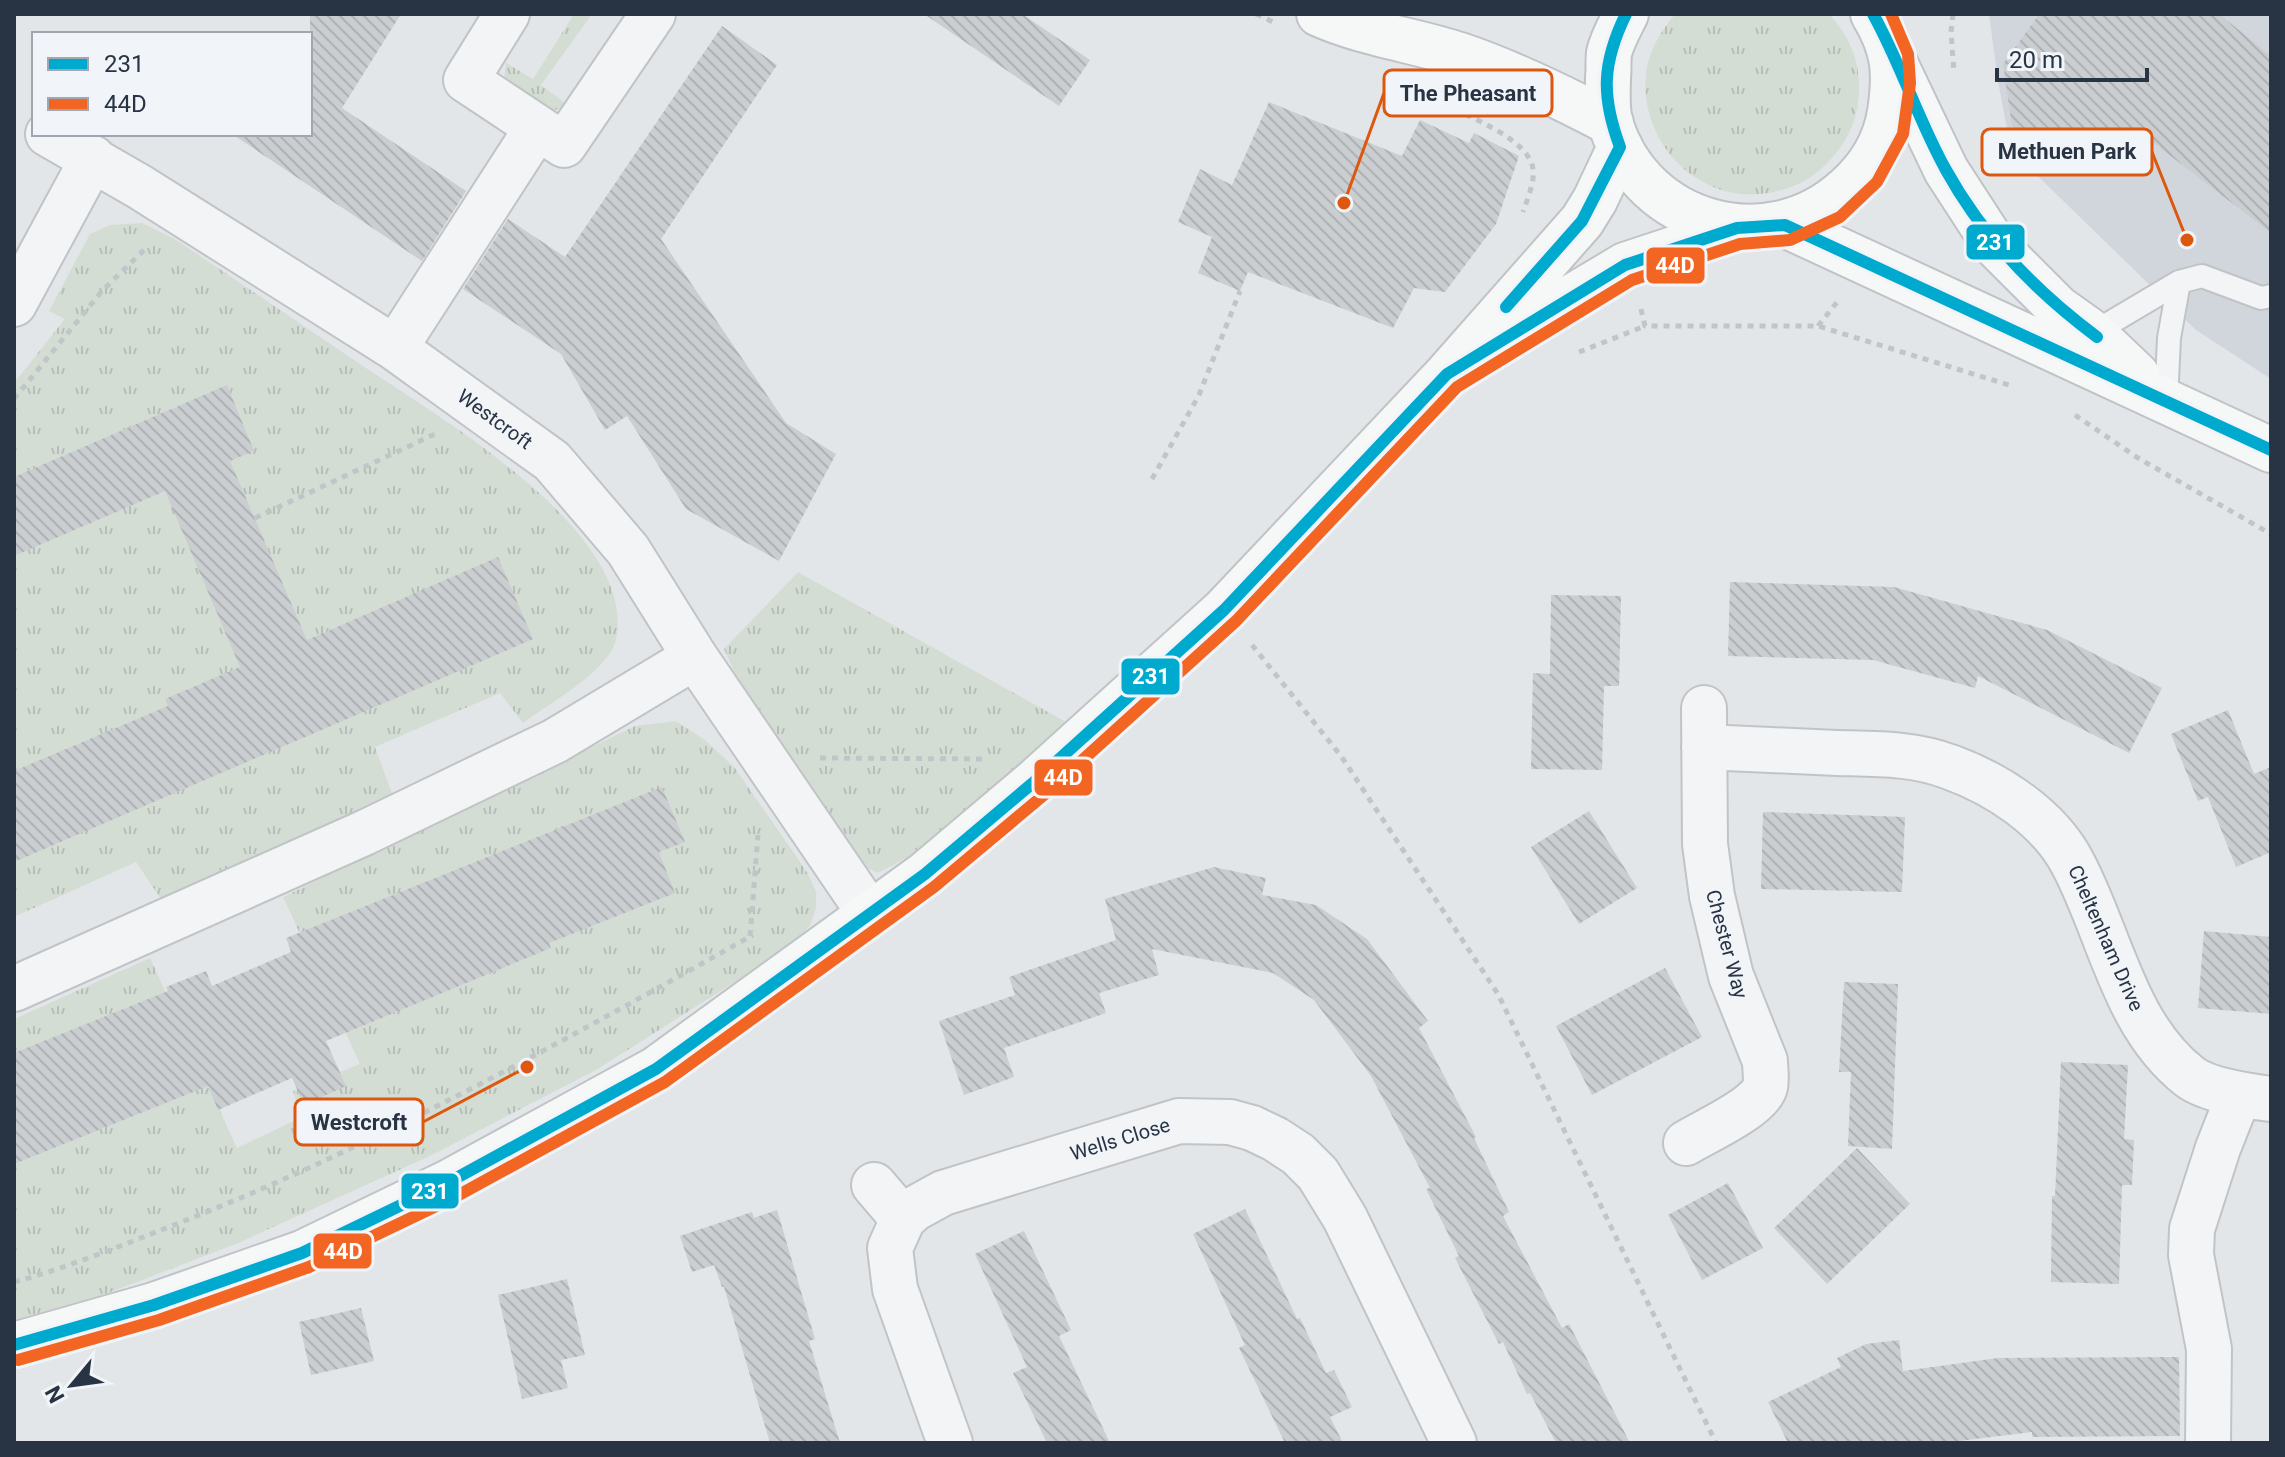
<svg xmlns="http://www.w3.org/2000/svg" width="2285" height="1457" viewBox="0 0 2285 1457" font-family="Roboto,sans-serif">
  <style>
    .built { fill: #d1d6dc }
    .grass { fill: url(#grass-tufts) }
    .building { fill: url(#building-back-hatch) }
    .lines { fill: none; stroke-linecap: round; stroke-linejoin: round }
    .lane-casing { stroke: #c1c4c7; stroke-width: 26 }
    .street-casing { stroke: #c1c4c7; stroke-width: 48 }
    .secondary-casing { stroke: #c1c4c7; stroke-width: 48 }
    .primary-casing { stroke: #bfc3c7; stroke-width: 48 }
    .path { stroke: #c1c5c8; stroke-width: 5; stroke-dasharray: 6 6; stroke-linecap: butt }
    .lane { stroke: #f2f4f5; stroke-width: 22 }
    .street { stroke: #f2f4f5; stroke-width: 44 }
    .secondary { stroke: #f6f7f7; stroke-width: 44 }
    .primary { stroke: #f6f7f7; stroke-width: 44 }
    .bus-1-casing { stroke: #f1f4f8; stroke-width: 18 }
    .bus-2-casing { stroke: #f1f4f8; stroke-width: 18 }
    .bus-1 { stroke: #00a9ce; stroke-width: 12 }
    .bus-2 { stroke: #f26522; stroke-width: 12 }
    .labels { text-anchor: middle; dominant-baseline: central; stroke-width: 6; stroke-linejoin: round; paint-order: stroke }
    .street-label { font-size: 20px; fill: #283443; stroke: #f1f4f8 }
    .leader { fill: none; stroke: #de570f; stroke-width: 3 }
    .callout-dot { fill: #de570f; stroke: #f1f4f8; stroke-width: 3 }
    .callout { fill: #f1f4f8; stroke: #de570f; stroke-width: 3 }
    .callout-label { font-size: 22px; text-anchor: middle; font-weight: bold; fill: #283443 }
    .line-badge { stroke: #f1f4f8; stroke-width: 3 }
    .badge-label { font-size: 22px; text-anchor: middle; font-weight: bold; fill: #fff }
  </style>
  <defs>
    <pattern id="grass-tufts" width="24" height="20" patternUnits="userSpaceOnUse" patternTransform="scale(2)"><rect width="24" height="20" fill="#d4ddd4"/><path d="M3 7l-1-3M5 7V3M7 7l1-3M15 17l-1-3M17 17v-4M19 17l1-3" fill="none" stroke="#b6beb7"/></pattern>
    <pattern id="building-back-hatch" width="6" height="6" patternUnits="userSpaceOnUse" patternTransform="scale(2)"><rect width="6" height="6" fill="#cbced1"/><path d="M-1 5l2 2M0 0l6 6M5-1l2 2" fill="none" stroke="#aeb2b5"/></pattern>
  </defs>
  <rect width="100%" height="100%" fill="#e3e6e9"/>
  <path class="built" d="M1989 14H2271V379L2196 330 2011 150 1998 81Z"/>
  <path class="grass" d="M574 14H592L541 85 569 106 548 112 512 89 504 79 506 63 533 79Z
    M1675 14H1829C1854 40 1864 74 1857 109 1852 134 1839 153 1820 170 1803 185 1782 192 1759 194 1691 200 1635 134 1647 67 1651 47 1662 30 1675 14Z
    M142 223 175 239C236 280 296 321 357 362 432 413 639 531 616 639 610 670 549 704 523 723L500 693 375 747 393 796 161 899 136 862 14 917V383L65 319 49 311 90 234 110 225Z
    M798 572 1066 722 975 812 906 858 878 873 859 864 739 683 724 649Z
    M676 721 705 740 735 768 807 872 816 892V908L810 925 800 937 779 954 596 1070 430 1156 236 1244 103 1295 14 1320V1019L150 958 237 1148 302 1117 293 1091 360 1064 283 897 635 726Z"/>
  <path class="building" d="M310 14H401L342 108 466 191 422 261 232 134H310Z
    M924 14H1022L1090 60 1059 106Z
    M2051 14H2219L2271 56V233L2142 134 2127 155 2063 166 2012 126 2003 64 2038 16Z
    M722 26 777 65 661 239 786 423 836 454 779 561 686 509 627 416 605 430 561 354 463 289 508 219 565 257Z
    M1269 102 1402 156 1420 120 1469 143 1474 133 1519 156 1496 224 1445 292 1414 288 1393 328 1248 272 1240 291 1198 273 1212 237 1178 222 1200 169 1232 185Z
    M227 385 254 451 230 461 307 640 498 557 533 639 14 862V771L168 706 165 699 240 667 165 491 14 556V477Z
    M1730 582 1894 587 2047 630 2162 688 2129 753 1978 676 1975 688 1873 660 1728 656Z
    M1551 595 1621 596 1619 686H1604L1602 770 1531 769 1533 673 1550 674Z
    M2228 710 2254 774 2271 767V852L2236 867 2208 797 2198 801 2171 734Z
    M662 787 685 842 659 852 675 893 549 943 551 948 326 1041 346 1086 304 1105 292 1078 218 1110 208 1086 14 1164V1053L168 991 166 987 206 971 212 986 291 952 286 938Z
    M1589 811 1637 888 1579 924 1531 847Z
    M1763 812 1905 817 1902 892 1761 889Z
    M1214 867 1266 878 1262 895 1316 905 1367 939 1428 1021 1419 1028 1476 1137 1474 1138 1509 1212 1503 1216 1562 1328 1569 1324 1630 1443H1556L1530 1393 1527 1394 1503 1342 1499 1344 1455 1258 1459 1256 1426 1189 1430 1188 1371 1076 1314 1000 1273 973 1152 949 1159 975 1099 993 1106 1013 1004 1048 1014 1077 964 1095 939 1021 1015 995 1009 977 1116 940 1105 899Z
    M2204 931 2271 937V1014L2198 1008Z
    M1665 968 1702 1037 1592 1095 1556 1026Z
    M1844 982 1898 984 1892 1149 1848 1146 1851 1072H1839Z
    M2061 1062 2128 1065 2124 1139 2134 1140 2132 1185H2122L2119 1284 2051 1282 2052 1196H2055Z
    M1857 1148 1910 1204 1827 1284 1774 1228Z
    M1728 1183 1763 1248 1702 1280 1668 1215Z
    M1245 1209 1297 1319 1300 1318 1326 1373 1334 1370 1352 1407 1330 1417 1343 1443H1285L1239 1348 1245 1345 1193 1234Z
    M777 1210 815 1339 809 1341 840 1443H770L724 1287H722L714 1265 692 1272 680 1236 752 1212 754 1218Z
    M1024 1231 1071 1330 1059 1336 1110 1443H1047L1013 1373 1027 1367 975 1254Z
    M567 1279 585 1355 561 1360 568 1388 522 1399 498 1295Z
    M361 1308 374 1361 311 1375 299 1322Z
    M1899 1340 1903 1371 1998 1358 2179 1357 2180 1436 2032 1437V1432L1943 1443H1788L1768 1402 1841 1367 1837 1358 1866 1344Z"/>
  <g class="lines">
    <defs>
      <path id="lane" d="M2093 333 2179 282 2202 276 2261 298 2271 296
        M2166 402 2169 338 2179 282"/>
      <path id="street" d="M507 14 466 80 564 145 653 14
        M48 134 140 187 395 348 552 461 628 550 695 657 870 914
        M14 304 93 158
        M395 348 537 128
        M1704 747C1748 749 1793 751 1837 753 1876 754 1914 753 1950 767 1997 784 2048 817 2072 862 2110 932 2123 1025 2190 1077 2209 1091 2248 1096 2271 1099
        M14 989 364 833 555 741 695 657
        M1686 1143C1704 1132 1760 1107 1765 1087 1767 1079 1765 1069 1765 1061L1731 976 1712 896 1705 844 1704 708
        M874 1185 903 1219
        M950 1443 895 1289 890 1248 903 1219 914 1209 943 1193 1179 1121 1230 1122 1252 1128 1275 1139 1298 1154 1318 1174 1345 1218 1454 1443
        M2208 1443 2209 1349 2191 1255 2192 1229 2218 1148 2239 1095"/>
      <path id="secondary" d="M1488 347 1625 265 1737 228
        M14 1345 154 1305 302 1253 449 1182 656 1069 925 874 1034 782 1224 610 1447 374 1582 221 1595 200 1620 147"/>
      <path id="primary" d="M1319 14C1364 34 1414 40 1460 55 1513 73 1562 97 1611 123
        M1626 14C1620 26 1612 40 1609 53 1608 61 1609 70 1608 77 1608 93 1606 110 1611 125 1643 226 1768 260 1846 189 1869 169 1885 143 1890 112 1896 72 1894 49 1873 14
        M1894 61 1946 170 1994 244 2058 308 2093 333 2137 375
        M1785 225 2271 450"/>
    </defs>
    <use href="#lane" class="lane-casing"/>
    <use href="#street" class="street-casing"/>
    <use href="#secondary" class="secondary-casing"/>
    <use href="#primary" class="primary-casing"/>
    <path class="path" d="M1256 14 1273 22
      M1953 14 1951 32 1954 73
      M1444 104C1469 117 1529 139 1533 169 1535 182 1527 200 1523 212
      M1641 309 1645 326H1818L2012 386
      M1818 326 1838 301
      M1579 352 1645 326
      M14 399 102 291 148 246
      M2075 415 2138 458 2271 534
      M1152 479 1199 395 1240 291
      M255 518 435 434
      M1252 645 1341 756 1498 994 1716 1443
      M820 758 986 759
      M750 936 758 835
      M14 1282C70 1267 125 1244 179 1223 378 1145 567 1039 753 935"/>
    <use href="#lane" class="lane"/>
    <use href="#street" class="street"/>
    <use href="#secondary" class="secondary"/>
    <use href="#primary" class="primary"/>
    <defs>
      <path id="bus-1" d="M1873 14C1901 64 1918 120 1946 170 1983 237 2035 291 2097 337
        M1506 307 1582 221 1620 147C1601 96 1602 63 1626 14
        M14 1345 154 1305 302 1253 449 1182 656 1069 925 874 1034 782 1224 610 1447 374 1625 265 1737 228 1785 225 2271 450"/>
      <path id="bus-2" d="M18 1360 159 1320 309 1267 457 1196 665 1082 934 887 1045 794 1236 621 1457 387 1632 280 1740 244 1790 240 1840 217 1877 182 1903 134 1910 83 1908 54 1891 14"/>
    </defs>
    <use href="#bus-1" class="bus-1-casing"/>
    <use href="#bus-2" class="bus-2-casing"/>
    <use href="#bus-1" class="bus-1"/>
    <use href="#bus-2" class="bus-2"/>
  </g>
  <g class="labels">
    <g class="street-label">
      <text transform="translate(495 419) rotate(36)">Westcroft</text>
      <text transform="translate(2106 938) rotate(66)">Cheltenham Drive</text>
      <text transform="translate(1727 944) rotate(75)">Chester Way</text>
      <text transform="translate(1120 1139) rotate(-17)">Wells Close</text>
    </g>
  </g>
  <path class="leader" d="M1344 203L1384 93M2187 240L2152 152M527 1067L423 1122"/>
  <g class="callout-dot">
    <circle cx="1344" cy="203" r="8"/>
    <circle cx="2187" cy="240" r="8"/>
    <circle cx="527" cy="1067" r="8"/>
  </g>
  <g class="callout">
    <rect x="1384" y="70" width="168" height="46" rx="8"/>
    <rect x="1982" y="129" width="170" height="46" rx="8"/>
    <rect x="295" y="1099" width="128" height="46" rx="8"/>
  </g>
  <g class="callout-label">
    <text x="1468" y="101">The Pheasant</text>
    <text x="2067" y="159">Methuen Park</text>
    <text x="359" y="1130">Westcroft</text>
  </g>
  <g class="line-badge">
    <rect x="1965" y="223" width="61" height="38" rx="8" fill="#00a9ce"/>
    <rect x="1645" y="246" width="61" height="39" rx="8" fill="#f26522"/>
    <rect x="1120" y="657" width="61" height="39" rx="8" fill="#00a9ce"/>
    <rect x="1033" y="758" width="61" height="39" rx="8" fill="#f26522"/>
    <rect x="400" y="1172" width="60" height="38" rx="8" fill="#00a9ce"/>
    <rect x="312" y="1232" width="61" height="38" rx="8" fill="#f26522"/>
  </g>
  <g class="badge-label">
    <text x="1995" y="250">231</text>
    <text x="1675" y="273">44D</text>
    <text x="1151" y="684">231</text>
    <text x="1063" y="785">44D</text>
    <text x="430" y="1199">231</text>
    <text x="343" y="1259">44D</text>
  </g>
  <rect width="2285" height="1457" fill="none" stroke="#283443" stroke-width="32"/>
  <rect x="32" y="32" width="280" height="104" fill="#f1f4f8" stroke="#a1a7b0" stroke-width="2"/>
  <rect x="48" y="58" width="40" height="12" fill="#00a9ce" stroke="#a1a7b0" stroke-width="2"/>
  <text x="104" y="72" font-size="24" fill="#283443">231</text>
  <rect x="48" y="98" width="40" height="12" fill="#f26522" stroke="#a1a7b0" stroke-width="2"/>
  <text x="104" y="112" font-size="24" fill="#283443">44D</text>
  <g transform="translate(72 1385) rotate(241)" stroke="#f1f4f8" stroke-width="6" paint-order="stroke">
  <path d="M0-6L14 30L0 20L-14 30Z" fill="#283443"/>
  <text y="-12" font-size="22" font-weight="bold" text-anchor="middle" fill="#283443">N</text>
  </g>
  <path d="M1997 68v12h150v-12" fill="none" stroke="#283443" stroke-width="4"/>
  <text x="2009" y="68" font-size="24" fill="#283443" stroke="#f1f4f8" stroke-width="6" paint-order="stroke">20 m</text>
</svg>
